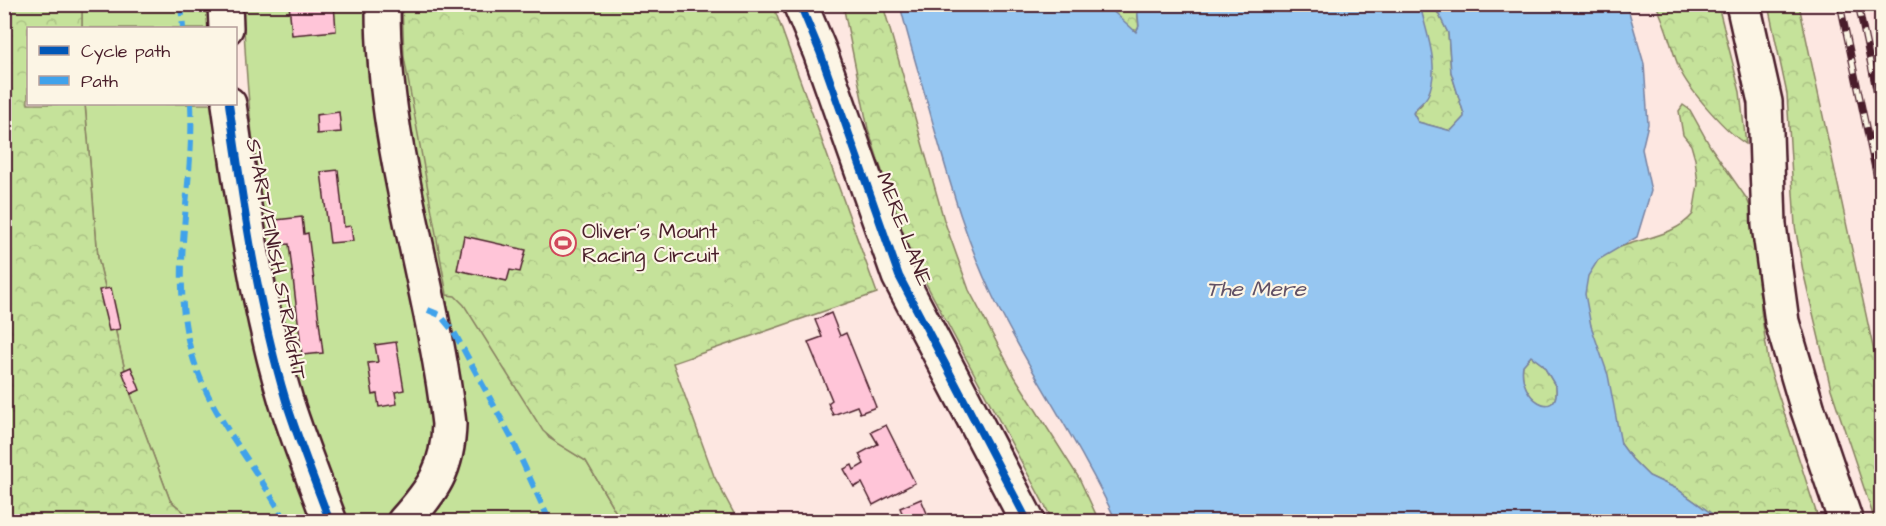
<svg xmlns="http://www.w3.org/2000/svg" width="1886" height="526" viewBox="0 0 1886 526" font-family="'Architects Daughter',sans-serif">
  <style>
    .built { fill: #feddde }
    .grass { fill: #c5e29a; stroke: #888062; stroke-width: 1.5 }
    .forest { fill: url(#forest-crowns); stroke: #888062; stroke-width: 1.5 }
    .water { fill: #96c6f1; stroke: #7883a2; stroke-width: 1.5; fill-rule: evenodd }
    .building { fill: #ffc5d8; stroke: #4a1f2b; stroke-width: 1.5 }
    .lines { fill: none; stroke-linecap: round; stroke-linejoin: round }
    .minor-casing { stroke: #4a1f2b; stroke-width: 38 }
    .minor { stroke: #fcf5e5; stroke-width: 33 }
    .rail-casing { stroke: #4a1f2b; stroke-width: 7 }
    .rail { stroke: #fcf5e5; stroke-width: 4.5; stroke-dasharray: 14; stroke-linecap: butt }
    .quiet { stroke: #40a2eb; stroke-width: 6; stroke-dasharray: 12 6; stroke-linecap: butt }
    .cycleway-casing { stroke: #fcf5e5; stroke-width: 11 }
    .cycleway { stroke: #0057b8; stroke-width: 8 }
    .labels { text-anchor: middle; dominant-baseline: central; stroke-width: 4.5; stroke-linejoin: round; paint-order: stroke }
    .street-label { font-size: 21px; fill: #4a1f2b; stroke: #fcf5e5 }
    .poi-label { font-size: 21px; fill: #4a1f2b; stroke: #fcf5e5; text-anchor: start }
    .water-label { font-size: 22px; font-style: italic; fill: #615166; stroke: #fcf5e5 }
  </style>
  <defs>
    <pattern id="forest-crowns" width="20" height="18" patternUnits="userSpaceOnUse" patternTransform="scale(1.5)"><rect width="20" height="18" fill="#c5e29a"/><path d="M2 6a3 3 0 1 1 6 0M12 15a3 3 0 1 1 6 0" fill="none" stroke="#abc185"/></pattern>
  </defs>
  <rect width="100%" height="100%" fill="#fde7e1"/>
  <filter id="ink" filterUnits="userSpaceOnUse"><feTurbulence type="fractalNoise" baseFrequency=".0167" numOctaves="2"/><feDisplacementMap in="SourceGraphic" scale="12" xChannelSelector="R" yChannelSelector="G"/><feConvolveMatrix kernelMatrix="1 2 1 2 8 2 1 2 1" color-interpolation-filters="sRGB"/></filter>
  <g filter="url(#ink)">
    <path class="built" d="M1867 5H1881V72L1875 46Z"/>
    <path class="grass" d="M82 5H210V28H82Z
      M243 5H773L530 410 549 438 586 461 621 521H348C336 490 322 459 312 428 268 290 248 148 243 5Z
      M85 104H217L317 521H194L170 500 131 395 98 258Z"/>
    <path class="forest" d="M4 5H82V28H28V104H85L98 258 131 395 170 500 194 521H5Z
      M402 5H773L877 293 673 363 714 476 738 521H621L586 461 558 444 543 431 464 305 455 296 447 295 404 57Z
      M843 5H883L944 220 969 290 1015 377 1079 478 1099 521H1053L907 248 868 129Z
      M1106 5H1137L1139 31 1130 29Z
      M1420 5H1434L1448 33 1451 72 1464 114V117L1451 131 1418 122 1413 113 1422 104 1430 52Z
      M1656 5H1718L1740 92 1746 144C1727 133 1689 90 1680 70 1671 49 1667 26 1656 5Z
      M1768 5H1799L1881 384V521H1875L1831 389 1803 271 1795 226 1787 94Z
      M1683 105 1690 110 1710 146 1747 199 1755 219 1761 269V310L1769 366 1819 521H1722L1677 489 1649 476 1632 459 1621 444 1585 303C1578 229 1662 253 1693 214L1698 184 1695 159 1691 145 1683 135 1679 111Z
      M1531 356 1543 365 1556 387C1560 422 1517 401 1523 365Z"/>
    <path class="water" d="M900 5H1106L1136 32 1139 26 1137 5H1420C1426 32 1441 68 1428 95 1424 103 1417 105 1413 113L1418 122 1451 131 1464 117V114L1451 72 1448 33 1434 5H1627L1644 64 1648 124 1642 149 1651 191 1637 237 1598 260 1588 276 1585 294 1591 326 1608 375 1621 444 1632 459 1649 476 1677 489 1722 521H1116C1081 445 1033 378 996 303 968 247 951 187 934 127 923 86 910 46 900 5ZM1531 356 1543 365 1556 387C1560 422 1517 400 1523 365Z"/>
    <path class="building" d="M289 4H334L336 31 292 35Z
      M339 112 341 132 317 134 316 115Z
      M338 170 344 227 351 226 353 241 330 243 321 172Z
      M302 217 304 234 308 233 323 353 302 355 289 244 279 245 276 220Z
      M464 236 526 250 520 272 510 270 507 281 457 270Z
      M111 288 120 329 109 331 99 290Z
      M831 313 840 336 846 333 876 407 860 413 857 406 833 415 828 403 832 400 808 342 822 337 815 320Z
      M396 342 404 390 395 392 397 404 379 407 377 394 373 395 368 363 378 362 375 345Z
      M131 367 140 390 131 394 122 371Z
      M886 425 915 483 873 505 862 483 854 487 844 469 852 465 854 470 864 464 859 454 878 444 871 432Z
      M921 499 929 518 920 522H906L900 508Z"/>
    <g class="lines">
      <defs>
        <path id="minor" d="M225 4 226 28
          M383 4C382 148 433 283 449 424 448 469 433 490 404 522
          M800 4 820 52 899 276 1028 522
          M1743 4 1765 102 1769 225 1782 322 1808 410 1846 522
          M229 104C243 203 257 304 286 401 299 442 315 482 330 522"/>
      </defs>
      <use href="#minor" class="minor-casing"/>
      <use href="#minor" class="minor"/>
      <defs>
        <path id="rail" d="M1840 4 1882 202
          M1858 4 1882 118"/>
      </defs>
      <use href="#rail" class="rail-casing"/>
      <use href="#rail" class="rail"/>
      <path class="quiet" d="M181 4 183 28
        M191 104C195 192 165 281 196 367 216 423 258 469 286 522
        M428 310 440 315 454 332 511 437 550 522"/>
      <defs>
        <path id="cycleway" d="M800 4 820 52 899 276 1028 522
          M229 104C243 203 257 304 286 401 299 442 315 482 330 522"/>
      </defs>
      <use href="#cycleway" class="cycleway-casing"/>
      <use href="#cycleway" class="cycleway"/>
    </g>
  </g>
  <defs>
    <symbol id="stadium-ring" viewBox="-11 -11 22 22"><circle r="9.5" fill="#fcf5e5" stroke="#d1495b" stroke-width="1.5"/><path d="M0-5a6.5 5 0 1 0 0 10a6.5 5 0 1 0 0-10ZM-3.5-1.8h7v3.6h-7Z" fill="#d1495b"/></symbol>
  </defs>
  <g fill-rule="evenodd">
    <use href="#stadium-ring" x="548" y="228" width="30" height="30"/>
  </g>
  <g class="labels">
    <g class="street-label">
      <text transform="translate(904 229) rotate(69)">MERE LANE</text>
      <text transform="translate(276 259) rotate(79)">START/FINISH STRAIGHT</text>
    </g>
    <g class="poi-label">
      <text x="582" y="231">Oliver's Mount<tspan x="582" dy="24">Racing Circuit</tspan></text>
    </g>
    <g class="water-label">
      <text x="1256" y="289">The Mere</text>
    </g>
  </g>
  <rect width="1886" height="526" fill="none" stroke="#fcf5e5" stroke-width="24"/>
  <rect x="12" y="12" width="1862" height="502" fill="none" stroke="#4a1f2b" stroke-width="2" filter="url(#ink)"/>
  <rect x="27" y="27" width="210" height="78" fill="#fcf5e5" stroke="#b59f9b" stroke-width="1.5"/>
  <rect x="39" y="46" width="30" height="9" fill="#0057b8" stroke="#b59f9b" stroke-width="1.5"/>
  <text x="81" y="57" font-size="18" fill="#4a1f2b">Cycle path</text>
  <rect x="39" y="76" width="30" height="9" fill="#40a2eb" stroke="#b59f9b" stroke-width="1.5"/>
  <text x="81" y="87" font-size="18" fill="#4a1f2b">Path</text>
</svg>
